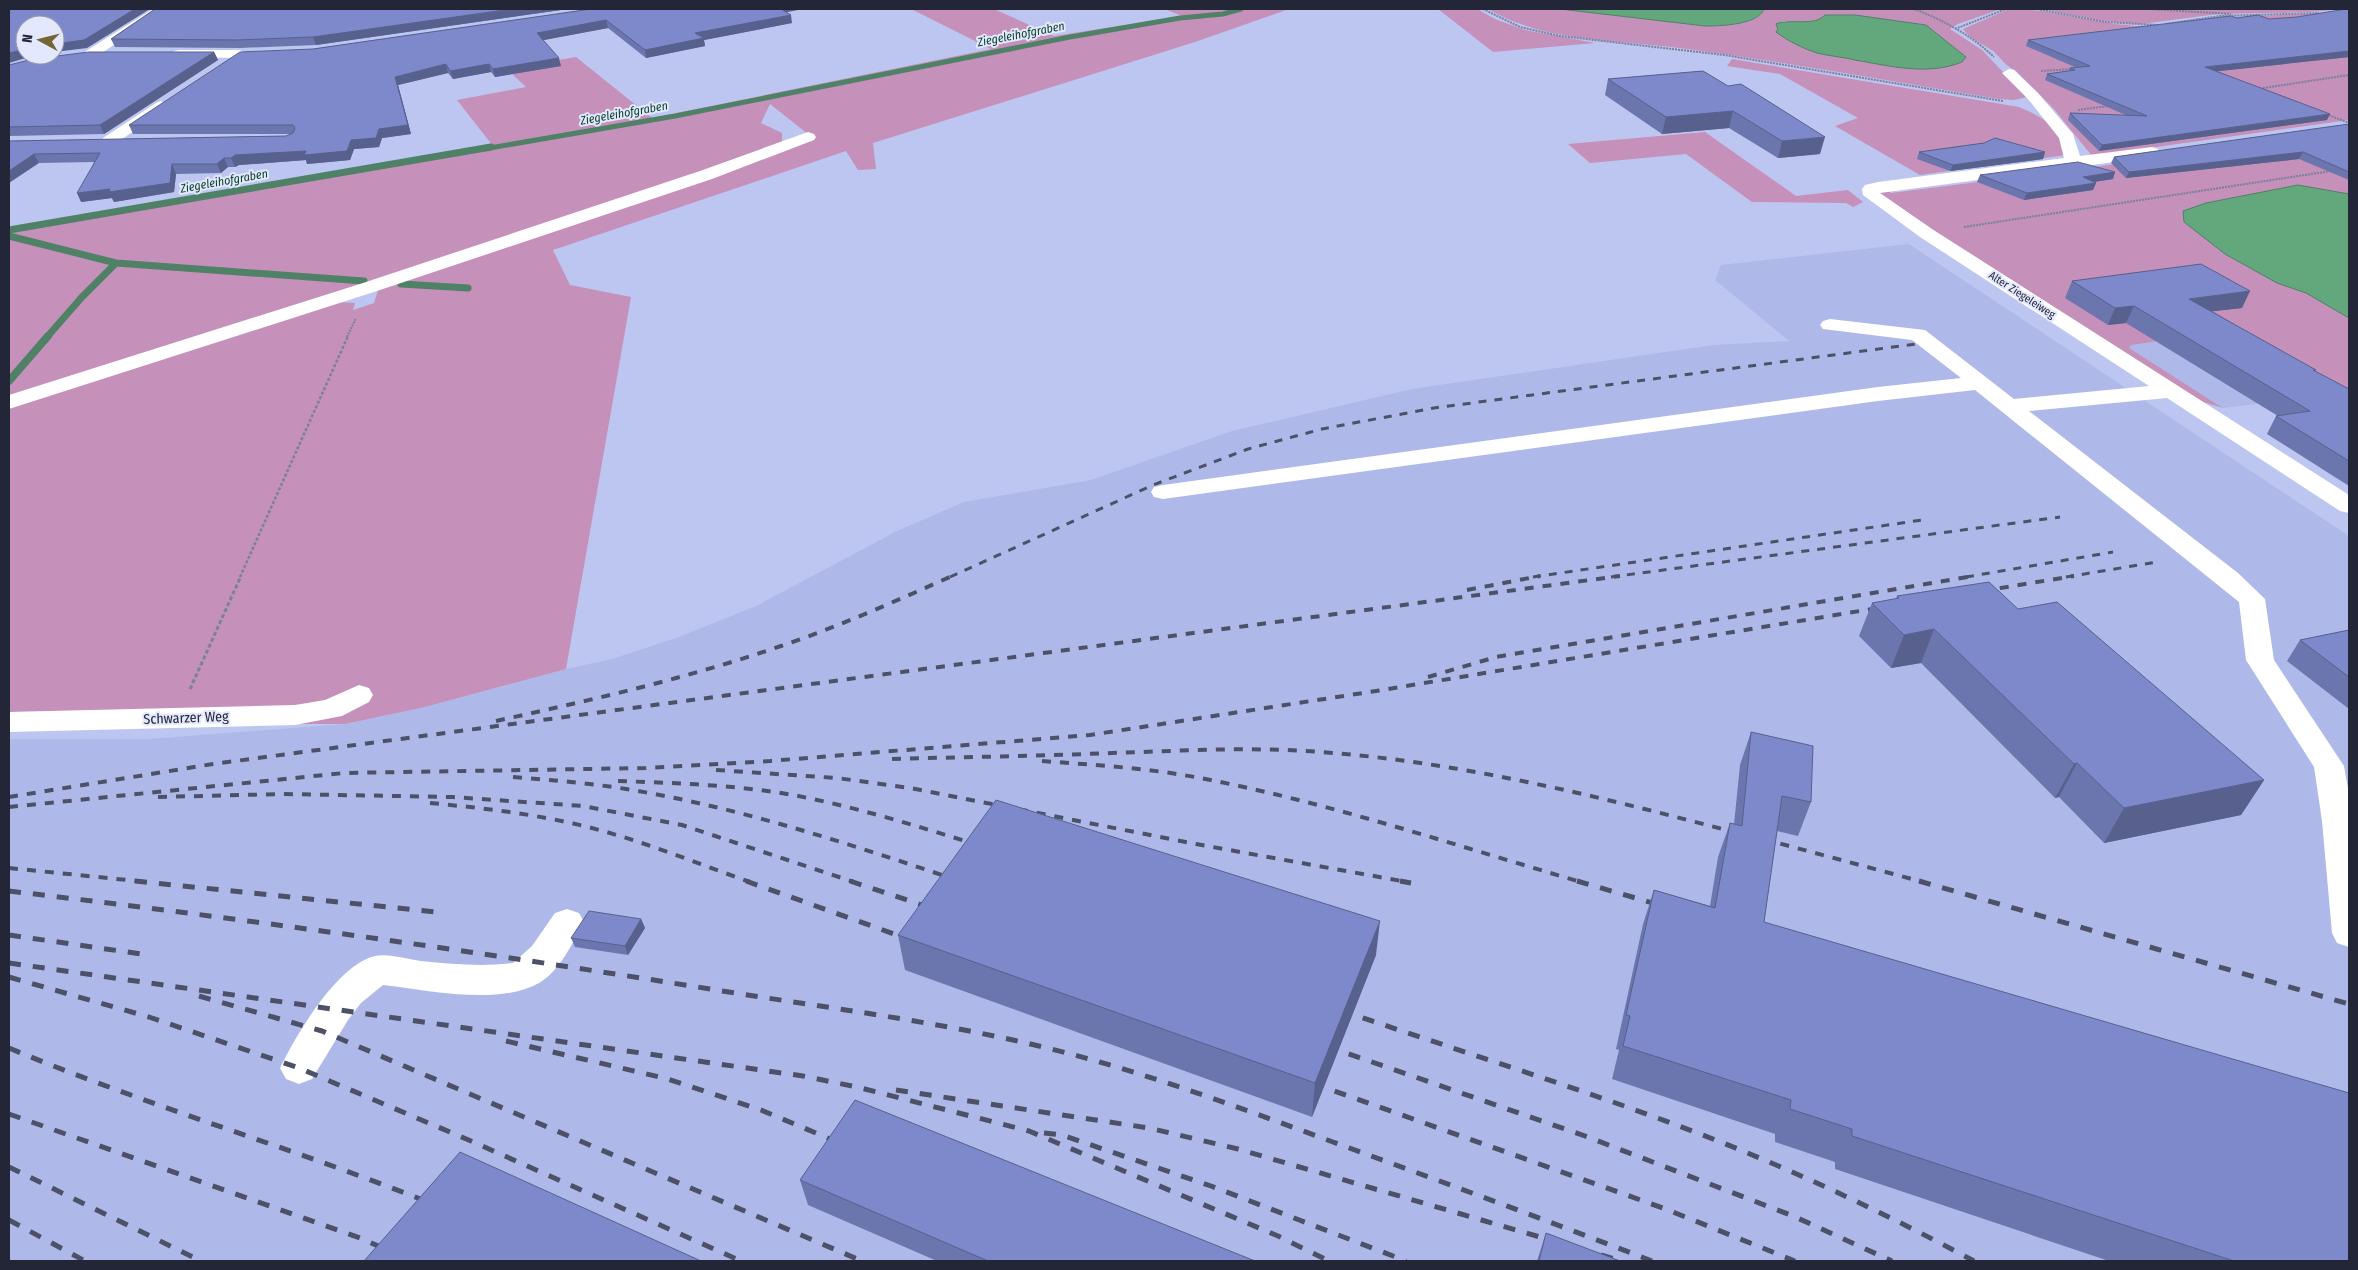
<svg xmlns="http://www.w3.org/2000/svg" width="2358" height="1270" viewBox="0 0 2358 1270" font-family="'Fira Sans Condensed',sans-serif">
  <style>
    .built { fill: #afb9e9 }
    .green { fill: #c590b9; fill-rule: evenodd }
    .water { fill: #62a87c; stroke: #4f8167 }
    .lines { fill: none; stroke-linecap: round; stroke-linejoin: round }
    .stream-far2 { stroke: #4f8167; stroke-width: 5 }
    .stream-far1 { stroke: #4f8167; stroke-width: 7 }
    .stream { stroke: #4f8167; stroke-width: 8 }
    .path-far2 { stroke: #7a819f; stroke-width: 2; stroke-dasharray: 2 1; stroke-linecap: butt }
    .path-far1 { stroke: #7a819f; stroke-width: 2.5; stroke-dasharray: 3 2; stroke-linecap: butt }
    .path { stroke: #7a819f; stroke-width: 3; stroke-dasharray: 4 2.5; stroke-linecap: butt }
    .minor { fill: #fff; fill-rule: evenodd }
    .rail-far2 { stroke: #4c5168; stroke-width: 3; stroke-dasharray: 8 8; stroke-linecap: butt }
    .rail-far1 { stroke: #4c5168; stroke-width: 4; stroke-dasharray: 9 9; stroke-linecap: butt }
    .rail { stroke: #4c5168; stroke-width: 5; stroke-dasharray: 12 12; stroke-linecap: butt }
    .wall { fill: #6c76ae }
    .shaded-wall { fill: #58608d }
    .building { fill: #7d89ca; stroke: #58608d }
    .labels { text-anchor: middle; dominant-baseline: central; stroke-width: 4; stroke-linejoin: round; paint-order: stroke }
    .far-street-label { font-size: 11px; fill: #232636; stroke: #e3e8fe }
    .far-water-label { font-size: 12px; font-style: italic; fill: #043e21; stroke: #e3e8fe }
    .street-label { font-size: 14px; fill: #232636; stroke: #e3e8fe }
  </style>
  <rect width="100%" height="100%" fill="#bdc6f0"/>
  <path class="built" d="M1909 244 2349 536V1261H9V739H149L345 724 425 707 566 669 612 659 679 637 756 606 897 531 964 502 1091 480 1232 431 1412 389 1713 345 1789 341 1715 280 1721 265Z
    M2178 338 2282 401 2223 408 2128 348 2131 344Z"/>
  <path class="green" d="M911 9H994L1054 36 1182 16 1165 9H1289L1195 42 873 143 876 169 858 170 846 151 553 250 570 285 631 297 566 669 425 707 345 724H268L325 706 9 712V406L335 302 355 303 353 310 374 303 379 287 813 138 770 104 761 123 782 133V141L780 145 366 284 9 397V228L493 146 457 100 526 87 486 50 512 68 576 57 652 118 991 49Z
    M1438 9H1477L1495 19 1525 30 1595 43 1493 52Z
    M1488 9H1560L1705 26C1720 26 1758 25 1764 9H2001L1958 24 1950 29 1982 50 2027 97 2014 100 1999 99C1895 82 1792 63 1687 49 1621 39 1548 44 1488 9ZM1825 15H1855L1926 25 1966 57 1923 69 1888 66 1776 32 1783 21C1796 21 1816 25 1825 15Z
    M2019 9 2042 11 2114 24 2149 27 2236 17 2349 12V120L2092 156 2054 109 2015 70C2006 67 2000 57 1993 51 1983 44 1970 39 1963 29L2007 10Z
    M2043 9H2347L2309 12 2218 14 2141 24 2103 21Z
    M1732 59 2019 107C2046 119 2059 126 2066 155L1920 175 1835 126 1858 118 1780 74 1727 66Z
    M1705 132 1796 196 1848 190 1863 202 1853 207 1846 203 1752 202 1686 154 1590 163 1568 144Z
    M2349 132V409L2178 338 2131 345 2129 348 2223 408 2197 400 1938 234 1878 193 1887 189 1891 193 2057 172Z"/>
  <path class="water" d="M1560 9H1764C1758 25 1720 26 1705 26Z
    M1825 15H1855L1926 25 1966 57 1962 62C1928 76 1890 66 1855 60 1843 57 1829 56 1817 53 1802 48 1788 41 1776 32L1778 29 1776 24C1790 18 1814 27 1825 15Z
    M2298 185 2349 194V318L2306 293 2277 283 2225 254 2184 222 2183 211 2206 203Z"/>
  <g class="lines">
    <path class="stream-far2" d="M484 149 675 116 1070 37 1180 18 1223 14 1241 9"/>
    <path class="stream-far1" d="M9 230 491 147
      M9 236 116 263 82 297 47 337
      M116 263 364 281
      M401 284 468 288"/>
    <path class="stream" d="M9 381 48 336"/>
    <path class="path-far2" d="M1483 9 1520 27 1560 36 1724 55 2003 101
      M1914 9C1943 20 1971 35 1994 57
      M2037 9 2105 22 2157 25
      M2149 9 2231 14
      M2166 24 2220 16 2319 13
      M1955 29 2006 9
      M2041 71 2072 69
      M2257 89 2349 75
      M2078 110 2109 106
      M2326 114 2349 123
      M1964 227 2331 171
      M347 337 356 318"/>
    <path class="path-far1" d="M240 577 348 336"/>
    <path class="path" d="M190 689 241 576"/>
    <path class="minor" d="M153 9H167L96 57H86L84 54 86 51Z
      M179 50H240L247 54 240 58 174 57 172 54 174 51Z
      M2009 69 2014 70 2038 93 2073 134 2080 156 2152 147 2158 149 2160 152 2158 155 2152 157 1880 193 1932 229 2349 495V513L2340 511 2167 398 2029 411 2238 573 2265 599 2274 660 2344 766 2349 794V947L2337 943 2332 933 2322 821 2314 767 2246 660 2239 602 1975 390 1878 401 1163 499 1154 497 1151 492 1154 487 1163 485 1878 387 1961 378 1912 340 1823 329 1820 325 1823 321 1830 319 1925 330 2014 399 2149 386 1920 237 1863 195 1862 189 1865 185 1878 182 2064 158 2059 138 2028 99 2002 73Z
      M161 101 169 106 166 109 115 144H103L101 141 103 138 156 103Z
      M808 132 814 134 816 137 814 140 712 179 377 291 9 409V395L363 283 700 171Z
      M359 685 369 688 373 695 369 702 342 716 295 725 9 732V712L295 705 325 700Z
      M567 909 579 913 584 922C573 942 560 971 539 983 499 1006 427 990 383 985L361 1003 348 1020 312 1079 299 1084 286 1079 280 1068C296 1035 337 965 375 956 388 953 407 959 421 961 452 964 482 967 513 963L532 946 555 913Z"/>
    <path class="rail-far2" d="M950 577 1153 485 1248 449 1322 429 1434 408 1916 344
      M1533 577 1922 520
      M1611 577 2060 517
      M1966 577 2113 552
      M2066 577 2157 562"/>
    <path class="rail-far1" d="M1467 590 1540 576
      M1982 591 2074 576
      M1428 677 1496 657 1973 576
      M496 721C592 700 688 678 781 646 840 626 896 601 952 576
      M892 759C965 757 1039 756 1112 753 1176 751 1241 747 1306 751 1454 760 1598 796 1741 834
      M1042 761C1095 765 1148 768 1200 778 1327 802 1457 846 1581 882
      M716 770 837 778 910 788 1196 844 1407 882
      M513 777C551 780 588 783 626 789 738 807 846 843 954 879
      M618 781C676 783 736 785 793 795 856 807 917 826 978 845
      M9 797 213 764 1620 576
      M158 797 283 794 452 797 583 806 682 825 854 882
      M430 803C483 808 536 814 588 827 643 841 696 863 750 882
      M9 807 344 773 646 768 770 761 1090 735 1376 691 1884 607
      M1763 839 1923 882
      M9 868 147 882"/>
    <path class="rail" d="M135 881 436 912
      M746 881 911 940
      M850 881 934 909
      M1400 881 1411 883
      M1577 881 1663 906
      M1919 881 2349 1004
      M9 891C246 919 481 952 716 990 834 1009 952 1023 1067 1053 1158 1077 1246 1110 1333 1142 1440 1181 1546 1220 1652 1261
      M9 935 141 954
      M9 963 803 1076 857 1087 1029 1131 1278 1236 1329 1261
      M9 977 149 1017 299 1068 471 1141 741 1261
      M199 996 322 1031 862 1261
      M1340 1010C1453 1049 1567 1084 1679 1126 1781 1164 1879 1210 1974 1261
      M506 1041 668 1079 761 1110 842 1144
      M1326 1046 1585 1136 1793 1216 1892 1261
      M9 1048C148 1106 293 1148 433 1204
      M1312 1083 1663 1208 1795 1261
      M896 1090 1149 1128 1238 1149 1557 1242
      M9 1114 360 1238 412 1261
      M1044 1133 1062 1135 1211 1186 1406 1261
      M9 1167 201 1261
      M9 1220 85 1261
      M1601 1255 1622 1261"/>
  </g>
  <path class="wall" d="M155 9H568L316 45 240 48 115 47 111 39Z
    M591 9 786 12 792 23 704 40 705 46 646 58 608 28 543 40 561 66 495 77 491 72 453 79 448 73 398 85 411 134 382 138 379 147 354 149 350 160 307 164 306 160 239 165 235 167H228L221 173 176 174 174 192 114 202 112 198 81 202 94 162 39 163 9 141 286 136 291 134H133L129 125 313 49Z
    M2028 40 2349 57 2217 71 2327 120 2099 151 2068 120 2070 113 2128 116 2045 80 2047 74 2069 71 2070 68H2077L2026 46Z
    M214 52 218 60 104 134 9 136V138V65Z
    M1703 71 1820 154 1778 158 1729 128 1662 134 1605 95 1608 79Z
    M2349 124V180L2299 159 2126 178 2111 163 2114 157Z
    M1984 143 2045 152 2043 159 1950 171 1917 159 1919 152Z
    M1980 175 2113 179 2094 182 2096 183 2093 190 2024 200 1977 182Z
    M2072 281 2242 308 2212 311 2315 372 2349 389V486L2267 434 2276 416H2278L2126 323 2108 325 2065 298Z
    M1897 596 2018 609 2264 780 2241 815 2104 843 2059 797 2055 798 1921 663 1891 668 1859 636 1872 603 1896 599Z
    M2349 630V709L2287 661 2300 640Z
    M1751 732 1811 802 1798 836 1777 831 1764 922 2349 1261H2109L1835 1169V1162L1775 1142V1134L1612 1079 1619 1050 1616 1049 1643 924 1654 890 1710 906 1718 857 1730 823 1734 824 1740 765Z
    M641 919 645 928 628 955 575 947 571 938Z
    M898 935 1376 955 1312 1117 905 970Z
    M800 1180 1255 1261H937L808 1205Z
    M1546 1233 1620 1261H1537Z"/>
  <path class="shaded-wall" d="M135 9H150L87 48 55 52V44Z
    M512 9H568L316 45 313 37Z
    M777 9H803L778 14Z
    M791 15 792 23 704 40 705 46 646 58 645 50 695 33Z
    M606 20 608 28 539 41 537 33Z
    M25 49V55H36L9 63V53Z
    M2349 51V57L2202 73 2205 67Z
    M214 52 218 60 104 134 100 125Z
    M559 58 561 66 495 77 493 69Z
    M446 64 448 73 398 85 411 134 382 138 379 147 354 149 350 160 307 164 306 160 239 165 235 167 231 158 235 155 306 151 351 140 395 77Z
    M489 64 491 72 453 79 450 71Z
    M1733 111 1729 128 1662 134 1666 117Z
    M2330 114 2327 120 2099 151 2102 145Z
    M1825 137 1820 154 1778 158 1782 141Z
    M2045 152 2043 159 1950 171 1953 165Z
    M2303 152 2299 159 2126 178 2129 172Z
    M34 154 39 163 9 183V171Z
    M224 158 228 167 221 173 217 164Z
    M172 164 176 174 174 192 114 202 112 198 81 202 77 193 110 189Z
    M2115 172 2113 179 2080 184 2083 177Z
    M2096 183 2093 190 2024 200 2027 193Z
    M2250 291 2242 308 2181 315 2189 299Z
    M2134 306 2126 323 2108 325 2115 308Z
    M1934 629 1921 663 1891 668 1904 635Z
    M2077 763 2059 797 2055 798 2074 764Z
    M2264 780 2241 815 2104 843 2124 808Z
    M641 919 645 928 628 955 625 946Z
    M1380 921 1376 955 1312 1117 1315 1083Z"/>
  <path class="building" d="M9 9H135L84 40 55 44V25H25V49L9 53Z
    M155 9H512L313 37 237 40 111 39Z
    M591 9H781L791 15 695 33 704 38 645 50 606 20 537 33 559 58 493 69 489 64 450 71 446 64 395 77 408 125 379 129 376 138 351 140 347 151 304 155 306 151 235 155 231 158H224L217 164H172L170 183 109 192 110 189 77 193 100 153 34 154 9 171V141L286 136 293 133 295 128 293 125H129L240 52 313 49Z
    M2346 9H2349V51L2205 67 2330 114 2102 145 2070 113 2147 116 2047 74 2075 70 2070 68 2090 66 2028 40 2231 16 2237 18 2258 15 2269 19 2297 17Z
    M89 52H214L100 125 9 127V65L33 59Z
    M1703 71 1728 86 1741 84 1825 137 1782 141 1733 111 1666 117 1608 79Z
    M2349 124V172L2303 152 2129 172 2114 157Z
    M1995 138 2045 152 1953 165 1919 152 1984 143Z
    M2078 162 2115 172 2083 177 2096 183 2027 193 1980 175Z
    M2201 264 2250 291 2189 299 2316 370H2313L2349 389V461L2276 416 2310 411 2134 306 2115 308 2072 281Z
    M1989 582 2018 609 2057 602 2264 780 2124 808 2077 763 2074 764 1934 629 1904 635 1872 603 1899 598 1897 596Z
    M2349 630V677L2300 640Z
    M1751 732 1813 746 1811 802 1782 796 1764 922 2349 1093V1261H2234L1852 1136V1129L1790 1109 1791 1100 1623 1046 1630 1016 1626 1015 1654 890 1715 908 1730 823 1742 826Z
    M996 800 1380 921 1315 1083 898 935Z
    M589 911 641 919 625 946 571 938Z
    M855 1100 1255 1261H988L800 1180Z
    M460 1152 701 1261H364Z
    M1546 1233 1620 1261H1539Z"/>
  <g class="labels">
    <g class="far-street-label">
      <text transform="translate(2022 295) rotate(33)">Alter Ziegeleiweg</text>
    </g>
    <g class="far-water-label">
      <text transform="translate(1021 34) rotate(-11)">Ziegeleihofgraben</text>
      <text transform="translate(624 113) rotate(-10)">Ziegeleihofgraben</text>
      <text transform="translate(224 181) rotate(-10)">Ziegeleihofgraben</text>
    </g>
    <g class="street-label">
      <text transform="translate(186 718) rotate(-2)">Schwarzer Weg</text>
    </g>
  </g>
  <rect width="2358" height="1270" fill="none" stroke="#232636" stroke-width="20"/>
  <g transform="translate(40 40) rotate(277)"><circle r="24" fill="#e3e8fe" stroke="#969aae"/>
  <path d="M0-4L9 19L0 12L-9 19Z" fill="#736633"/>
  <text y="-8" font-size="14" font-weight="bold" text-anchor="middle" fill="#232636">N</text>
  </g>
</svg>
